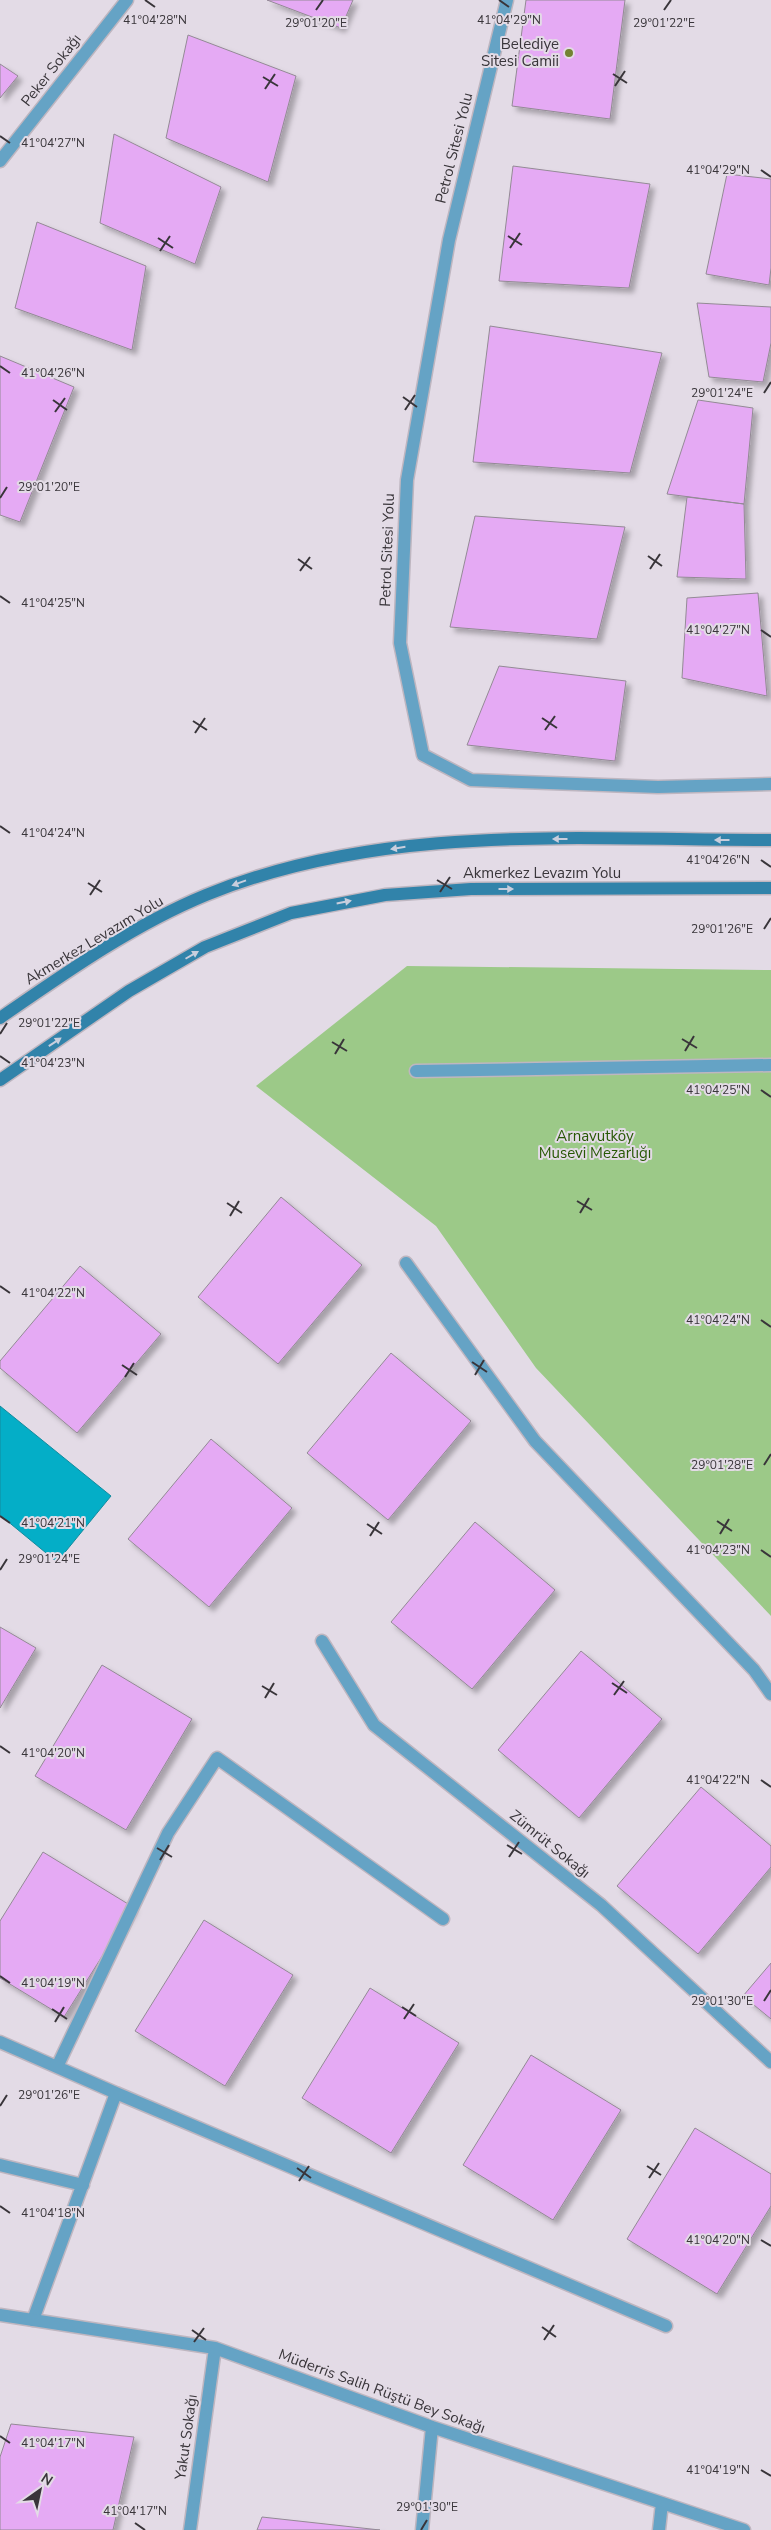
<svg xmlns="http://www.w3.org/2000/svg" width="771" height="2530" viewBox="0 0 771 2530" font-family="'Nunito Sans',sans-serif">
  <style>
    .green { fill: #9cc988 }
    .water { fill: #04aec7; stroke: #148a9d }
    .building { fill: #e5aaf4; stroke: #938a95; filter: url(#shadow) }
    .lines { fill: none; stroke-linecap: round; stroke-linejoin: round }
    .lane-casing { stroke: #beb6c0; stroke-width: 15 }
    .street-casing { stroke: #beb6c0; stroke-width: 15 }
    .secondary-casing { stroke: #beb6c0; stroke-width: 15 }
    .lane { stroke: #65a3c5; stroke-width: 12 }
    .street { stroke: #65a3c5; stroke-width: 12 }
    .secondary { stroke: #3183aa; stroke-width: 12 }
    .oneway { fill: #c8cedd }
    .ticks { fill: none; stroke: #39353a; stroke-width: 2 }
    .poi-dot { fill: #738332; stroke: #e3dbe6; stroke-width: 2 }
    .labels { text-anchor: middle; dominant-baseline: central; stroke-width: 4; stroke-linejoin: round; paint-order: stroke }
    .poi-label { font-size: 15px; fill: #39353a; stroke: #e3dbe6; text-anchor: end }
    .street-label { font-size: 15px; fill: #39353a; stroke: #e3dbe6 }
    .park-label { font-size: 15px; fill: #275804; stroke: #e3dbe6 }
    .ticks-label { font-size: 12px; text-anchor: middle; fill: #39353a; stroke: #e3dbe6; stroke-width: 4; stroke-linejoin: round; paint-order: stroke }
  </style>
  <defs>
    <filter id="shadow"><feDropShadow dx="4.5" dy="4.5" stdDeviation="2.5" flood-color="#0004"/></filter>
  </defs>
  <rect width="100%" height="100%" fill="#e3dbe6"/>
  <path class="green" d="M407 966 771 970V1616L536 1368 436 1226 256 1086Z"/>
  <path class="water" d="M0 1406 111 1496 57 1562 0 1515Z"/>
  <path class="building" d="M267 0H353L341 28Z
    M526 0H625L610 119 512 106Z
    M188 35 296 76 268 182 166 138Z
    M0 64 18 76 0 98Z
    M114 134 221 187 195 264 100 223Z
    M513 166 650 184 629 288 499 281Z
    M727 174 771 179V268L769 285 706 274Z
    M37 222 146 266 132 350 15 308Z
    M697 303 771 307V343L763 382 709 377Z
    M490 326 662 353 630 473 473 462Z
    M0 356 74 387 20 522 0 515Z
    M698 400 753 408 744 504 667 494Z
    M687 497 744 504 746 579 677 577Z
    M475 516 625 527 597 639 450 627Z
    M758 593 767 696 682 678 687 598Z
    M499 666 626 681 615 761 467 745Z
    M281 1197 362 1265 278 1364 198 1297Z
    M80 1266 161 1334 77 1433 0 1368V1361Z
    M391 1353 471 1421 388 1520 307 1453Z
    M211 1439 292 1508 209 1607 128 1539Z
    M475 1522 555 1590 472 1689 391 1622Z
    M0 1627 36 1648 0 1708Z
    M581 1651 662 1719 579 1818 498 1750Z
    M102 1665 192 1719 126 1830 35 1776Z
    M701 1787 771 1846V1867L698 1954 617 1886Z
    M43 1852 133 1907 64 2017 0 1978V1921Z
    M204 1920 293 1975 225 2086 135 2031Z
    M771 1963V2019L743 1996Z
    M370 1988 459 2043 391 2153 302 2098Z
    M531 2055 621 2110 553 2220 463 2165Z
    M695 2128 771 2174V2206L717 2294 627 2239Z
    M11 2424 134 2437 113 2530H0V2457Z
    M262 2517 380 2530H257Z"/>
  <g class="lines">
    <defs>
      <path id="lane" d="M416 1071 771 1065
        M406 1263 535 1441 754 1670 771 1694
        M322 1641 374 1725 601 1905 771 2062
        M0 2042 116 2093
        M57 2067 168 1833 217 1758 443 1919
        M0 2165 83 2185
        M33 2320 116 2093 666 2326"/>
      <path id="street" d="M507 0 449 240 407 480 400 643 423 755 471 780 658 787 771 784
        M0 161 127 0
        M0 2315 215 2348 432 2427 744 2530
        M190 2530 215 2348
        M422 2530 432 2427
        M659 2530 662 2503"/>
      <path id="secondary" d="M0 1018C65 973 133 925 206 895 384 822 584 840 771 840
        M0 1080 129 991 205 947 291 913 385 895 471 889 771 888"/>
    </defs>
    <use href="#lane" class="lane-casing"/>
    <use href="#street" class="street-casing"/>
    <use href="#secondary" class="secondary-casing"/>
    <use href="#lane" class="lane"/>
    <use href="#street" class="street"/>
    <use href="#secondary" class="secondary"/>
  </g>
  <defs><path id="oneway-solid" d="M-6-.8H1V-3.2L6.5 0L1 3.2V.8H-6Z" transform="scale(1.25)"/></defs>
  <g class="oneway">
    <use href="#oneway-solid" transform="translate(560 839) rotate(-180)"/>
    <use href="#oneway-solid" transform="translate(722 840) rotate(-180)"/>
    <use href="#oneway-solid" transform="translate(398 848) rotate(171)"/>
    <use href="#oneway-solid" transform="translate(239 883) rotate(160)"/>
    <use href="#oneway-solid" transform="translate(506 889)"/>
    <use href="#oneway-solid" transform="translate(344 902) rotate(-11)"/>
    <use href="#oneway-solid" transform="translate(192 955) rotate(-30)"/>
    <use href="#oneway-solid" transform="translate(55 1042) rotate(-34)"/>
  </g>
  <path class="ticks" d="M145 0 155 7M499 0 509 7M316 10 323 0M664 10 671 0M613 74 627 83M263 77 278 86M615 86 625 71M265 89 275 74M0 136 10 143M761 170 771 177M508 236 522 245M158 238 173 248M510 248 520 233M160 251 170 236M0 366 10 373M764 393 771 382M403 397 417 407M53 400 67 410M405 410 415 395M55 412 65 398M0 498 7 487M648 556 662 566M298 559 312 569M650 569 660 554M300 571 310 557M0 596 10 603M761 630 771 637M542 718 557 728M193 721 207 730M545 730 555 716M195 733 205 718M0 826 10 833M761 860 771 867M437 880 452 889M88 883 102 892M440 892 450 877M90 895 100 880M764 929 771 918M0 1034 7 1023M682 1039 697 1048M332 1042 347 1051M685 1051 694 1036M335 1054 344 1039M0 1056 10 1063M761 1090 771 1097M577 1201 592 1210M227 1203 242 1213M580 1213 589 1198M230 1216 239 1201M0 1286 10 1293M761 1320 771 1327M472 1362 487 1372M122 1365 137 1375M475 1375 484 1360M125 1377 134 1363M764 1465 771 1454M0 1516 10 1523M717 1521 732 1531M367 1524 382 1534M720 1534 729 1519M370 1536 379 1522M761 1550 771 1557M0 1570 7 1559M612 1683 627 1693M262 1686 277 1695M614 1695 624 1681M265 1698 274 1683M0 1746 10 1753M761 1780 771 1787M507 1845 522 1854M157 1848 172 1857M509 1857 519 1842M160 1860 169 1845M0 1976 10 1983M764 2001 771 1990M402 2007 416 2016M52 2009 67 2019M404 2019 414 2004M55 2022 64 2007M0 2106 7 2095M647 2166 661 2175M297 2168 311 2178M649 2178 659 2163M299 2181 309 2166M0 2206 10 2213M761 2240 771 2246M542 2327 556 2337M192 2330 206 2340M544 2340 554 2325M194 2342 204 2328M0 2436 10 2443M761 2470 771 2476M135 2523 145 2530M421 2530 427 2520"/>
  <circle class="poi-dot" cx="569" cy="53" r="5"/>
  <g class="labels">
    <g class="poi-label">
      <text x="559" y="44">Belediye<tspan x="559" dy="17">Sitesi Camii</tspan></text>
    </g>
    <g class="street-label">
      <text transform="translate(51 70) rotate(-52)">Peker Sokağı</text>
      <text transform="translate(454 148) rotate(-76)">Petrol Sitesi Yolu</text>
      <text transform="translate(387 550) rotate(-88)">Petrol Sitesi Yolu</text>
      <text x="542" y="873">Akmerkez Levazım Yolu</text>
      <text transform="translate(94 940) rotate(-31)">Akmerkez Levazım Yolu</text>
      <text transform="translate(550 1844) rotate(39)">Zümrüt Sokağı</text>
      <text transform="translate(382 2391) rotate(20)">Müderris Salih Rüştü Bey Sokağı</text>
      <text transform="translate(186 2437) rotate(-82)">Yakut Sokağı</text>
    </g>
    <g class="park-label">
      <text x="595" y="1136">Arnavutköy<tspan x="595" dy="17">Musevi Mezarlığı</tspan></text>
    </g>
  </g>
  <g class="ticks-label">
    <text x="155" y="24">41°04'28"N</text>
    <text x="509" y="24">41°04'29"N</text>
    <text x="664" y="27">29°01'22"E</text>
    <text x="316" y="27">29°01'20"E</text>
    <text x="53" y="147">41°04'27"N</text>
    <text x="718" y="174">41°04'29"N</text>
    <text x="53" y="377">41°04'26"N</text>
    <text x="722" y="397">29°01'24"E</text>
    <text x="49" y="491">29°01'20"E</text>
    <text x="53" y="607">41°04'25"N</text>
    <text x="718" y="634">41°04'27"N</text>
    <text x="53" y="837">41°04'24"N</text>
    <text x="718" y="864">41°04'26"N</text>
    <text x="722" y="933">29°01'26"E</text>
    <text x="49" y="1027">29°01'22"E</text>
    <text x="53" y="1067">41°04'23"N</text>
    <text x="718" y="1094">41°04'25"N</text>
    <text x="53" y="1297">41°04'22"N</text>
    <text x="718" y="1324">41°04'24"N</text>
    <text x="722" y="1469">29°01'28"E</text>
    <text x="53" y="1527">41°04'21"N</text>
    <text x="718" y="1554">41°04'23"N</text>
    <text x="49" y="1563">29°01'24"E</text>
    <text x="53" y="1757">41°04'20"N</text>
    <text x="718" y="1784">41°04'22"N</text>
    <text x="53" y="1987">41°04'19"N</text>
    <text x="722" y="2005">29°01'30"E</text>
    <text x="49" y="2099">29°01'26"E</text>
    <text x="53" y="2217">41°04'18"N</text>
    <text x="718" y="2244">41°04'20"N</text>
    <text x="53" y="2447">41°04'17"N</text>
    <text x="718" y="2474">41°04'19"N</text>
    <text x="427" y="2511">29°01'30"E</text>
    <text x="135" y="2515">41°04'17"N</text>
  </g>
  <g transform="translate(40 2490) rotate(33)" stroke="#e3dbe6" stroke-width="4" paint-order="stroke">
  <path d="M0-4L9 19L0 12L-9 19Z" fill="#39353a"/>
  <text y="-8" font-size="14" font-weight="bold" text-anchor="middle" fill="#39353a">N</text>
  </g>
</svg>
